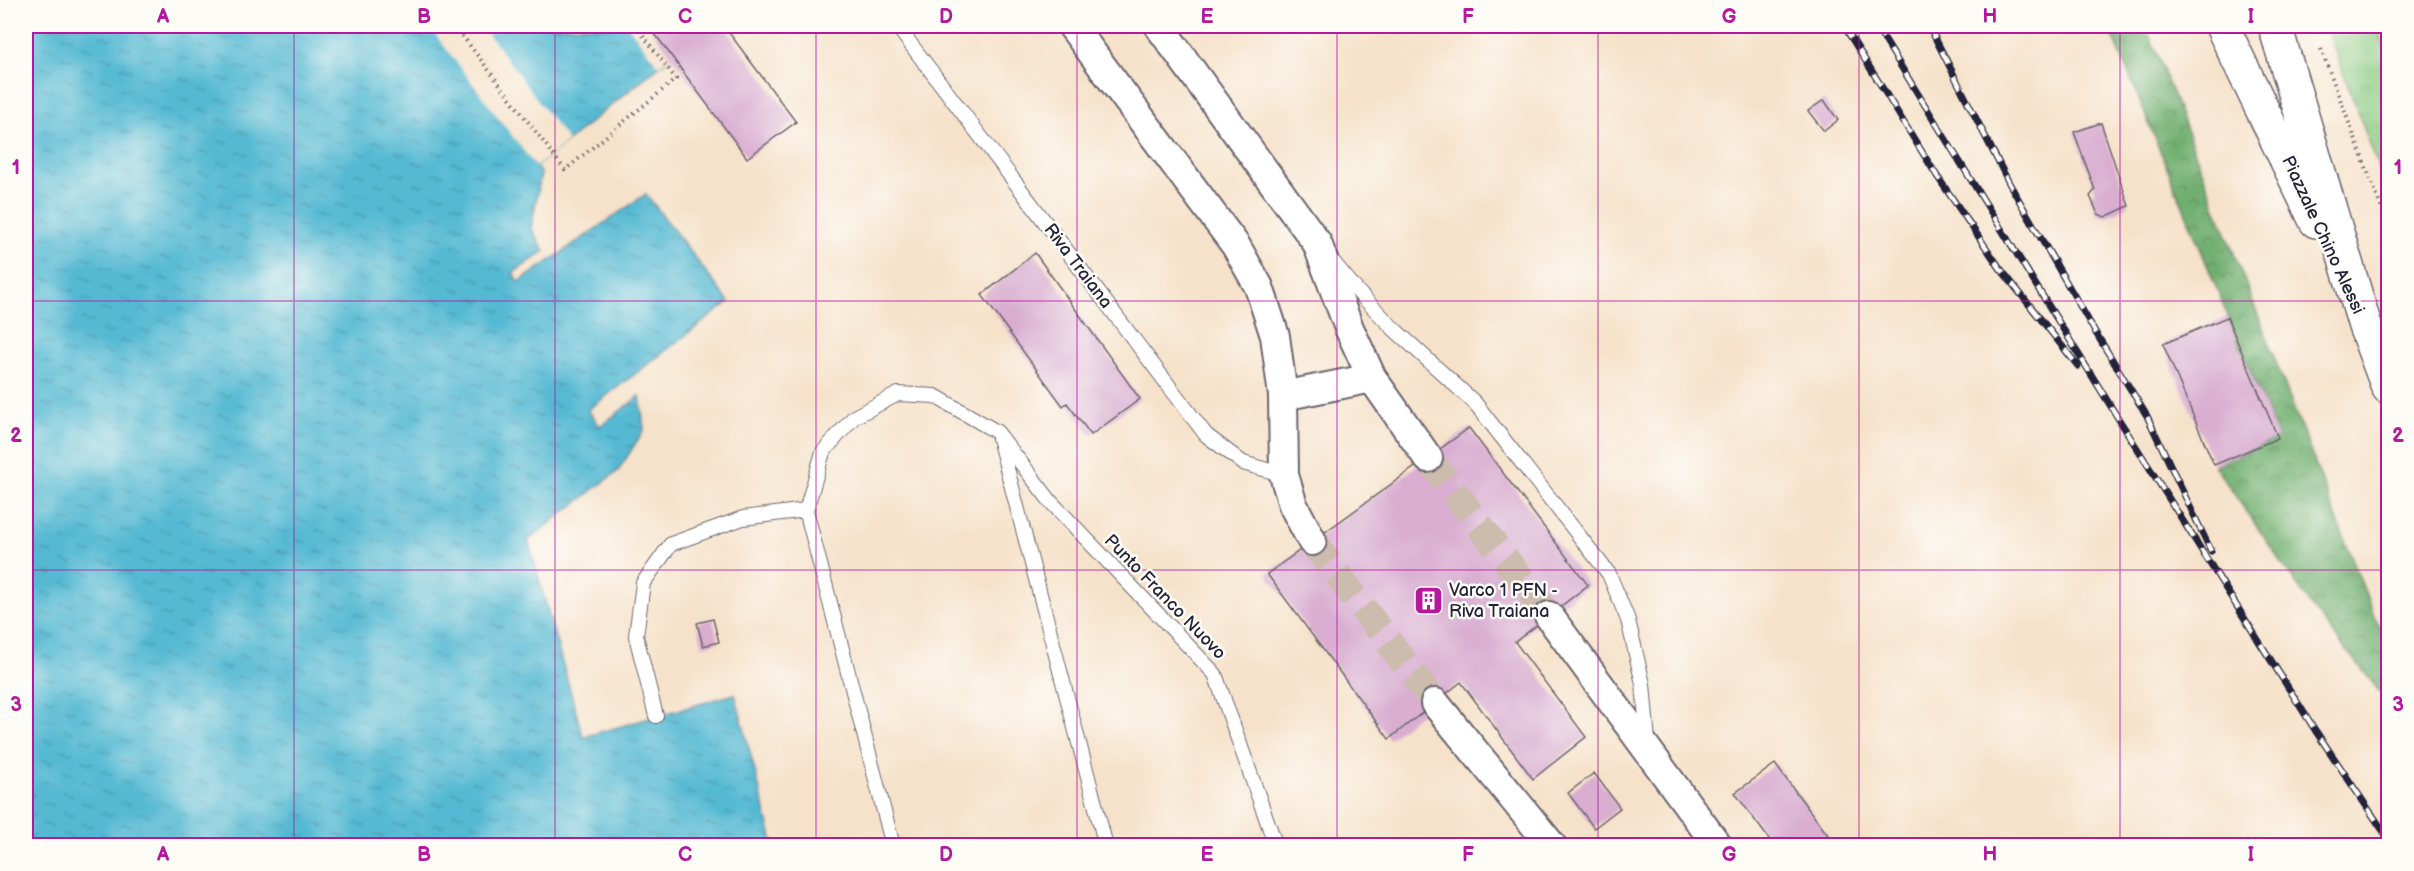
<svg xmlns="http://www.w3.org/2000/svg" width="2414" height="871" viewBox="0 0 2414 871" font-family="'Balsamiq Sans',sans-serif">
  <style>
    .grass { fill: url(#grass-tufts); stroke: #57765e; stroke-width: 1.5 }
    .forest { fill: url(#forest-crowns); stroke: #4a6856; stroke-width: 1.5 }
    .water { fill: url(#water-ripples); stroke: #3b6e87; stroke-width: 1.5 }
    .pier { fill: #f6e2ca }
    .building { fill: #d9aed1 }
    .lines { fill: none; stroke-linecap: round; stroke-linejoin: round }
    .street-tunnel { stroke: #ccbcad; stroke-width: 28; stroke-dasharray: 28 14; stroke-linecap: butt }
    .lane-casing { stroke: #6c656d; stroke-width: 16 }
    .street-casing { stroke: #6c656d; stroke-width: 32 }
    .primary-casing { stroke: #6c656d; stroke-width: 36 }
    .path { stroke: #6c656d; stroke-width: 4; stroke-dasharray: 1.5 4.5; stroke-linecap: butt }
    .lane { stroke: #fff; stroke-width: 14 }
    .street { stroke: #fff; stroke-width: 28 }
    .primary { stroke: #fff; stroke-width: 33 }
    .rail-casing { stroke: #22223b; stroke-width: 7 }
    .rail { stroke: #fdfcf7; stroke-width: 4.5; stroke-dasharray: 14; stroke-linecap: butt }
    .grid { fill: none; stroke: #b5179e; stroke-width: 1.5; stroke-opacity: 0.55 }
    .labels { text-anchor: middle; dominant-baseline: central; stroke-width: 5; stroke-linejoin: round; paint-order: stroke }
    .street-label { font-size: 18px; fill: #22223b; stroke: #fdfcf7 }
    .poi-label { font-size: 18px; fill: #22223b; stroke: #fdfcf7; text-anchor: start }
    .neatline { fill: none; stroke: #b5179e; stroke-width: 2 }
    .grid-label { font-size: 20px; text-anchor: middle; font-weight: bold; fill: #b5179e }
  </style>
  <defs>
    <pattern id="grass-tufts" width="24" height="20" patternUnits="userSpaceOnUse" patternTransform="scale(1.5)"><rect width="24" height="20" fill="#8ccb82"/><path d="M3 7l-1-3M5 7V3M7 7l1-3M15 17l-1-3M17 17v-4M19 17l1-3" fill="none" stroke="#78ae71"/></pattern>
    <pattern id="forest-crowns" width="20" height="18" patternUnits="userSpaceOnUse" patternTransform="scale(1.5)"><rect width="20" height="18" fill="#71af70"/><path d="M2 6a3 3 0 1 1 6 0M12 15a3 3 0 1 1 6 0" fill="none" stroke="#5c8e5d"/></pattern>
    <pattern id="water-ripples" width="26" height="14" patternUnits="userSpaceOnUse" patternTransform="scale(1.5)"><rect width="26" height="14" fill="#54b9d3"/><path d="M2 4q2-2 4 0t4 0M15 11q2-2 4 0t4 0" fill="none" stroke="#4596ac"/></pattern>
  </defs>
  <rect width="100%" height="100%" fill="#fdfcf7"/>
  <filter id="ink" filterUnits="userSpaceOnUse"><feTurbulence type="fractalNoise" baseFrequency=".0167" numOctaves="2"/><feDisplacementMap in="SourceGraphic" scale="12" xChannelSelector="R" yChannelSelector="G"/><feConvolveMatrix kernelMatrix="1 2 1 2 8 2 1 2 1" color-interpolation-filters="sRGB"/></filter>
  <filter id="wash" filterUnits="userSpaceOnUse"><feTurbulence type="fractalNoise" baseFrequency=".008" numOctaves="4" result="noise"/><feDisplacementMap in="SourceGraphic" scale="24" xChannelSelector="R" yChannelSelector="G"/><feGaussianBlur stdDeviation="1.35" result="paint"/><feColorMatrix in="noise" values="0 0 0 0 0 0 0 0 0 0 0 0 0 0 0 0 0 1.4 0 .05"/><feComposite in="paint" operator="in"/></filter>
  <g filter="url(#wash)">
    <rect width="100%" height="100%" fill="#f6e2ca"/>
    <path class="grass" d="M2326 26H2376L2388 53V193Z"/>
    <path class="forest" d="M2109 26H2146L2375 618 2388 645V702L2315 611 2214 465 2278 438Z"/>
    <path class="water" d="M26 26H708L536 167 541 174 531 228 545 251 513 273 519 282 646 194 729 302 588 410 600 426 640 396 644 430 618 471 528 540 583 737 735 694 774 845H26Z"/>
    <path class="pier" d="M429 26H482L568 141 536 167Z
      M628 26H708L659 66Z"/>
    <g id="blocks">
      <path class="building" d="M649 26H724L796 122 747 158Z
        M1824 100 1838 120 1824 131 1808 111Z
        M2101 123 2129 206 2105 217 2098 214 2090 196 2095 190 2074 132Z
        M1035 253 1140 399 1091 435 1067 403 1063 406 982 295Z
        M2227 317 2278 438 2214 465 2163 344Z
        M1469 428 1588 585 1515 642 1586 737 1533 779 1461 682 1389 739 1267 574Z
        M713 619 719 642 703 646 697 623Z
        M1775 764 1836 846H1774L1735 793Z
        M1594 773 1620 808 1594 828 1568 793Z"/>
    </g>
  </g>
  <g filter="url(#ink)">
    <use href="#blocks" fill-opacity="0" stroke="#6c656d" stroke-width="1.5"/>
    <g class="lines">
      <path class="street-tunnel" d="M1428 458 1549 616
        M1312 541 1435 703"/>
      <defs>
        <path id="lane" d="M897 26 1206 435 1243 463 1284 475
          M1334 263 1359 293 1393 328 1475 403 1609 574 1628 620 1643 684 1648 741
          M999 438 1106 846
          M806 510 823 452 854 417 898 394 935 396 997 432 1051 502 1215 674 1276 846
          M656 716 636 636 643 583 671 544 743 518 806 510 893 846"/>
        <path id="street" d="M1072 26 1236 246 1259 287 1275 336 1283 396 1284 475 1293 505 1312 541
          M1159 26 1317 243 1349 328 1372 378 1428 458
          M1283 396 1372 378
          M1549 616 1718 846
          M1435 703 1552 846"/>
        <path id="primary" d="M2222 26 2316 221
          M2275 26 2365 326 2388 387"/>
      </defs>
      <use href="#lane" class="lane-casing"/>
      <use href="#street" class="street-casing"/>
      <use href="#primary" class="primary-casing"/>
      <path class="path" d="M455 26 565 170 676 79 636 26
        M2321 49 2388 225"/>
      <use href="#lane" class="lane"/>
      <use href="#street" class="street"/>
      <use href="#primary" class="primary"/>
      <defs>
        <path id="rail" d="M1844 26 1937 176 2000 268 2078 366
          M1876 26 2118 418 2315 730 2388 838
          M1929 26 2009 183 2094 330 2147 416 2211 551"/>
      </defs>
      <use href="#rail" class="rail-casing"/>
      <use href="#rail" class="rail"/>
    </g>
  </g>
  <path class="grid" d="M294 26V846M555 26V846M816 26V846M1077 26V846M1337 26V846M1598 26V846M1859 26V846M2120 26V846M26 301H2388M26 570H2388"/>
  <defs>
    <symbol id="building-square" viewBox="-11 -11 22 22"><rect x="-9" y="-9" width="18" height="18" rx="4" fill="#b5179e" stroke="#fdfcf7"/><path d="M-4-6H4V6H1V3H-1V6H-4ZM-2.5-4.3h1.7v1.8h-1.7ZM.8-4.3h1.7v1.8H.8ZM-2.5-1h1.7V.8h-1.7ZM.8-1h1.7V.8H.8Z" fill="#fff"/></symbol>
  </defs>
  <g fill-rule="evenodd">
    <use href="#building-square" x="1412" y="584" width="33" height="33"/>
  </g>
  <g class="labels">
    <g class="street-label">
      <text transform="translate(2323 235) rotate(65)">Piazzale Chino Alessi</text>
      <text transform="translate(1078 266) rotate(53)">Riva Traiana</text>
      <text transform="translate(1165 597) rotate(46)">Punto Franco Nuovo</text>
    </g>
    <g class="poi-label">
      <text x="1449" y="590">Varco 1 PFN -<tspan x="1449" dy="21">Riva Traiana</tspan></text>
    </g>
  </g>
  <rect width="2414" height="871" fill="none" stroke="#fdfcf7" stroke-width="66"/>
  <rect x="33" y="33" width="2348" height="805" class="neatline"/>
  <g class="grid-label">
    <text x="163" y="23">A</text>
    <text x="424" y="23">B</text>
    <text x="685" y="23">C</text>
    <text x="946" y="23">D</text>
    <text x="1207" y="23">E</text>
    <text x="1468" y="23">F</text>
    <text x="1729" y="23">G</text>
    <text x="1990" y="23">H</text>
    <text x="2251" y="23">I</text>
    <text x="16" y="174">1</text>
    <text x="2398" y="174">1</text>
    <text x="16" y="442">2</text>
    <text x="2398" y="442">2</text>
    <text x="16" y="711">3</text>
    <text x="2398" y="711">3</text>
    <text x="163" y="861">A</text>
    <text x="424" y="861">B</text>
    <text x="685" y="861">C</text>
    <text x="946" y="861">D</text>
    <text x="1207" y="861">E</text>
    <text x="1468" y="861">F</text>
    <text x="1729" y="861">G</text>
    <text x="1990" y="861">H</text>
    <text x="2251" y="861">I</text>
  </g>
</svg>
